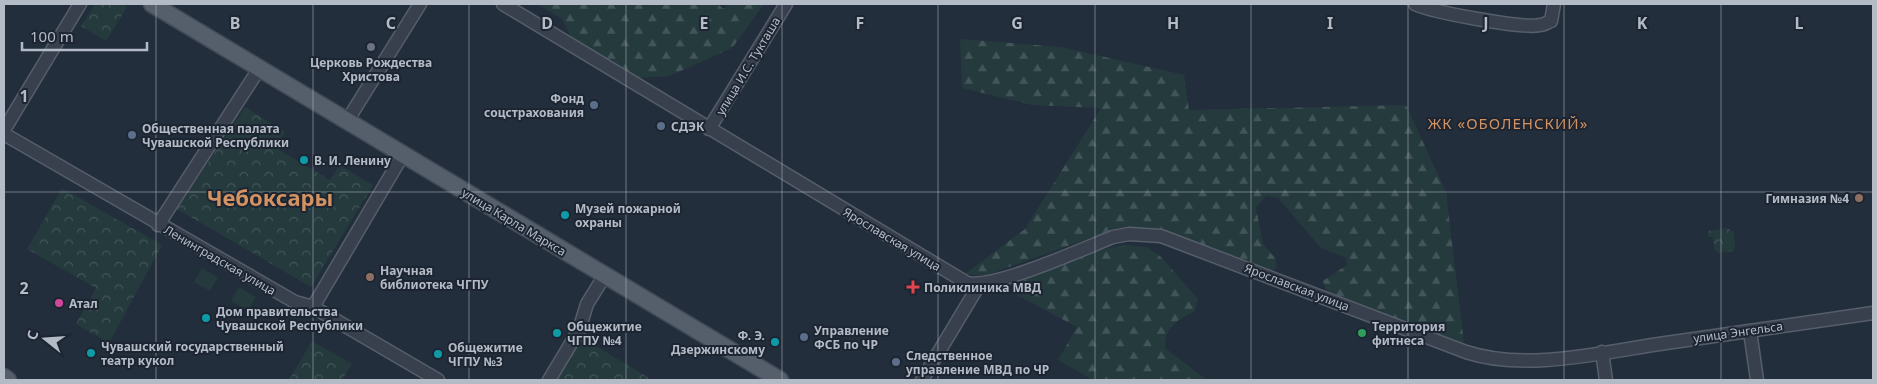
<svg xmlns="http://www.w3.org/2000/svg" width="1877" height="384" viewBox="0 0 1877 384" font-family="'Noto Sans',sans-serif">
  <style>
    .green { fill: #253a3d }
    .forest { fill: url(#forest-firs) }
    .park { fill: url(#park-crowns) }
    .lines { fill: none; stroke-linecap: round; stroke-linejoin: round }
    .minor-casing { stroke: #555e6a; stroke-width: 15 }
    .major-casing { stroke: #404955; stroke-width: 19 }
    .minor { stroke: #37404c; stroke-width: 12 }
    .major { stroke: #555f6c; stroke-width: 16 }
    .grid { fill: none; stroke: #b3bbc7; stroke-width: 1; stroke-opacity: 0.55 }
    .worship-dot { fill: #6b7280; stroke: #1c2531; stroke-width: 2 }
    .service-dot { fill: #5c6f8a; stroke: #1c2531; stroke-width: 2 }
    .culture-dot { fill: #0f9aa8; stroke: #1c2531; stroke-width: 2 }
    .education-dot { fill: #8d6e63; stroke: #1c2531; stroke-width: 2 }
    .health-dot { fill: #e0444e; stroke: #1c2531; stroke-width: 2 }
    .hotel-dot { fill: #d1479c; stroke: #1c2531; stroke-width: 2 }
    .leisure-dot { fill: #2e9e5b; stroke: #1c2531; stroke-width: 2 }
    .labels { text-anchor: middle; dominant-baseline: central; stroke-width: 4; stroke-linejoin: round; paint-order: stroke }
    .poi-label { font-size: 12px; font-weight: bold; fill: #b3bbc7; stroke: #1c2531; text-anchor: start }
    .street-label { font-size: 12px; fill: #b3bbc7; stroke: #1c2531 }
    .quarter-label { font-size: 15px; letter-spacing: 1px; fill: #d39262; stroke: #1c2531 }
    .town-label { font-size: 22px; font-weight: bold; fill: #d39262; stroke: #1c2531 }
    .grid-label { font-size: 16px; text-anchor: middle; font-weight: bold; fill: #b3bbc7; stroke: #1c2531; stroke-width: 4; stroke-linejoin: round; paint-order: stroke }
  </style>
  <defs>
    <pattern id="forest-firs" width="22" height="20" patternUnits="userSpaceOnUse" patternTransform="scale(1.25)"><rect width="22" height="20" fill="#253a3d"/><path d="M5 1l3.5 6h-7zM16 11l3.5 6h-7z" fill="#425558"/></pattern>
    <pattern id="park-crowns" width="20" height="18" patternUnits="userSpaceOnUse" patternTransform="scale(1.25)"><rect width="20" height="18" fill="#253a3d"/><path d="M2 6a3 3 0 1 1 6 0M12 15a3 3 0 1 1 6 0" fill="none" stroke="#425558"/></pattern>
  </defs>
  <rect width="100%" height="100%" fill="#232e3c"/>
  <path class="green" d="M202 268 218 277 210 291 194 282Z
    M239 287 256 297 248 310 231 301Z"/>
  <path class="forest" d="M537 4H717L724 9 728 4H764L732 48 669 76 635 78 573 41 562 19Z
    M960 39 1061 47 1184 75 1189 110 1406 105 1446 192 1464 343 1327 294 1323 281 1347 265 1346 258 1321 248 1278 198 1266 196 1256 208 1263 244 1275 258 1277 267 1269 272 1140 227 1115 229 984 276 965 274 1025 229 1101 108 1032 105 962 88Z
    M1127 245 1147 247 1161 257 1198 299 1195 311C1177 320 1165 326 1165 348L1207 380H1093L1058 360 1077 327 1015 294 1016 286C1049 262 1088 251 1127 245Z"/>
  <path class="park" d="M95 4H122L127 7 106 41 81 26Z
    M245 107 285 132 276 148 330 180 340 165 373 185 311 287 177 209Z
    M62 188 162 245 109 343 76 324 96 288 27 249Z
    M1727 228 1734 232 1735 246 1733 251 1718 253 1714 249 1713 237H1708V231Z
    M581 337 649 378 648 380H558L557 377Z
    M312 341 352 364 342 380H289Z"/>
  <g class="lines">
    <defs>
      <path id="minor" d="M503 4 967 283C995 289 1082 249 1113 237L1129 234 1161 236 1466 352C1527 372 1603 352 1666 343 1735 333 1804 323 1873 313
        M1415 4C1432 12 1523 29 1540 25 1544 25 1548 22 1551 21L1554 4
        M347 121 420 4
        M709 129 786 4
        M4 130 80 4
        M4 134 295 302 313 307 438 380
        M158 225 257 72
        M313 307 398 163
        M1750 331 1757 380
        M1602 352 1606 380
        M549 380 579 330 587 304 600 283
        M922 380 979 285"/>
      <path id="major" d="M152 4 780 380
        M4 377 8 380"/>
    </defs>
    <use href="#minor" class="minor-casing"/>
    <use href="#major" class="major-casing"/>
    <use href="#minor" class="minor"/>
    <use href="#major" class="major"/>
  </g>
  <path class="grid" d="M156 4V380M313 4V380M469 4V380M626 4V380M782 4V380M938 4V380M1095 4V380M1251 4V380M1408 4V380M1564 4V380M1721 4V380M4 192H1873"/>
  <circle class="worship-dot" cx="371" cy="47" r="5"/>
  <g class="service-dot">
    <circle cx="594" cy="105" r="5"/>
    <circle cx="661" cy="126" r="5"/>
    <circle cx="132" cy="135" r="5"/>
    <circle cx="804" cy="337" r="5"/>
    <circle cx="896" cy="362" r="5"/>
  </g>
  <g class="culture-dot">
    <circle cx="304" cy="160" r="5"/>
    <circle cx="565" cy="215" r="5"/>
    <circle cx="206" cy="318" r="5"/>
    <circle cx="557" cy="333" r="5"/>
    <circle cx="775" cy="342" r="5"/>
    <circle cx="91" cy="353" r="5"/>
    <circle cx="438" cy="354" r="5"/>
  </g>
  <g class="education-dot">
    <circle cx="1859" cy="198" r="5"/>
    <circle cx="370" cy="277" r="5"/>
  </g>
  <path class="health-dot" d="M910.5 279.5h5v5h5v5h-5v5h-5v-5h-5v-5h5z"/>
  <circle class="hotel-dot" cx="59" cy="303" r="5"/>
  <circle class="leisure-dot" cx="1362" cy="333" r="5"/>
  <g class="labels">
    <g class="poi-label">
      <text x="371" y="62" text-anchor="middle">Церковь Рождества<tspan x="371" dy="14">Христова</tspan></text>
      <text x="584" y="98" text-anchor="end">Фонд<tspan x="584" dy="14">соцстрахования</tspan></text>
      <text x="671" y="126">СДЭК</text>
      <text x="142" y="128">Общественная палата<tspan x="142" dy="14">Чувашской Республики</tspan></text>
      <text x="314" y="160">В. И. Ленину</text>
      <text x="1849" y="198" text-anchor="end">Гимназия №4</text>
      <text x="575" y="208">Музей пожарной<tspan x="575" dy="14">охраны</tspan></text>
      <text x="380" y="270">Научная<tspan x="380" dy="14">библиотека ЧГПУ</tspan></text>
      <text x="924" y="287">Поликлиника МВД</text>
      <text x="69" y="303">Атал</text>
      <text x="216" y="311">Дом правительства<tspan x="216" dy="14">Чувашской Республики</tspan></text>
      <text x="567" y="326">Общежитие<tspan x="567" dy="14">ЧГПУ №4</tspan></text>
      <text x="1372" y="326">Территория<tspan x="1372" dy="14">фитнеса</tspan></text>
      <text x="814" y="330">Управление<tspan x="814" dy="14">ФСБ по ЧР</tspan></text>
      <text x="765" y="335" text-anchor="end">Ф. Э.<tspan x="765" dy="14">Дзержинскому</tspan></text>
      <text x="101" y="346">Чувашский государственный<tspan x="101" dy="14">театр кукол</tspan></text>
      <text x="448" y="347">Общежитие<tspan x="448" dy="14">ЧГПУ №3</tspan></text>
      <text x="906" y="355">Следственное<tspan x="906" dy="14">управление МВД по ЧР</tspan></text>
    </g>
    <g class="street-label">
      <text transform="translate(748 66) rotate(-59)">улица И.С. Тукташа</text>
      <text transform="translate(514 222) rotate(31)">улица Карла Маркса</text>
      <text transform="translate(892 239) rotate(31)">Ярославская улица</text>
      <text transform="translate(220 260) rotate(30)">Ленинградская улица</text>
      <text transform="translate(1297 287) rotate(21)">Ярославская улица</text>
      <text transform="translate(1738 332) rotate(-8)">улица Энгельса</text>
    </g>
    <g class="quarter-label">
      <text x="1508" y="123">ЖК «ОБОЛЕНСКИЙ»</text>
    </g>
    <g class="town-label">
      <text x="270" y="197">Чебоксары</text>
    </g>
  </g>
  <g class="grid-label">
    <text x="235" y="29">B</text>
    <text x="391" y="29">C</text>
    <text x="547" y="29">D</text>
    <text x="704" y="29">E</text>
    <text x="860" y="29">F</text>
    <text x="1017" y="29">G</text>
    <text x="1173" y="29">H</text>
    <text x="1330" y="29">I</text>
    <text x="1486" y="29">J</text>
    <text x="1642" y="29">K</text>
    <text x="1799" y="29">L</text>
    <text x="24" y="102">1</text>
    <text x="24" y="294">2</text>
  </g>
  <rect width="1877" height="384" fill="none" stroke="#b3bbc7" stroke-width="10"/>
  <g transform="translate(45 339) rotate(287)" stroke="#1c2531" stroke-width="4" paint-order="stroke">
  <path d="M0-4L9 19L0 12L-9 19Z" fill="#b3bbc7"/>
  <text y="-8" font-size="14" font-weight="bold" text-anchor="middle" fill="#b3bbc7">С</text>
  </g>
  <path d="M22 42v8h125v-8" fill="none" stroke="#b3bbc7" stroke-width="2.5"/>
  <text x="30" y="42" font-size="15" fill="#b3bbc7" stroke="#1c2531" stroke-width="4" paint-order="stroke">100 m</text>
</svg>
